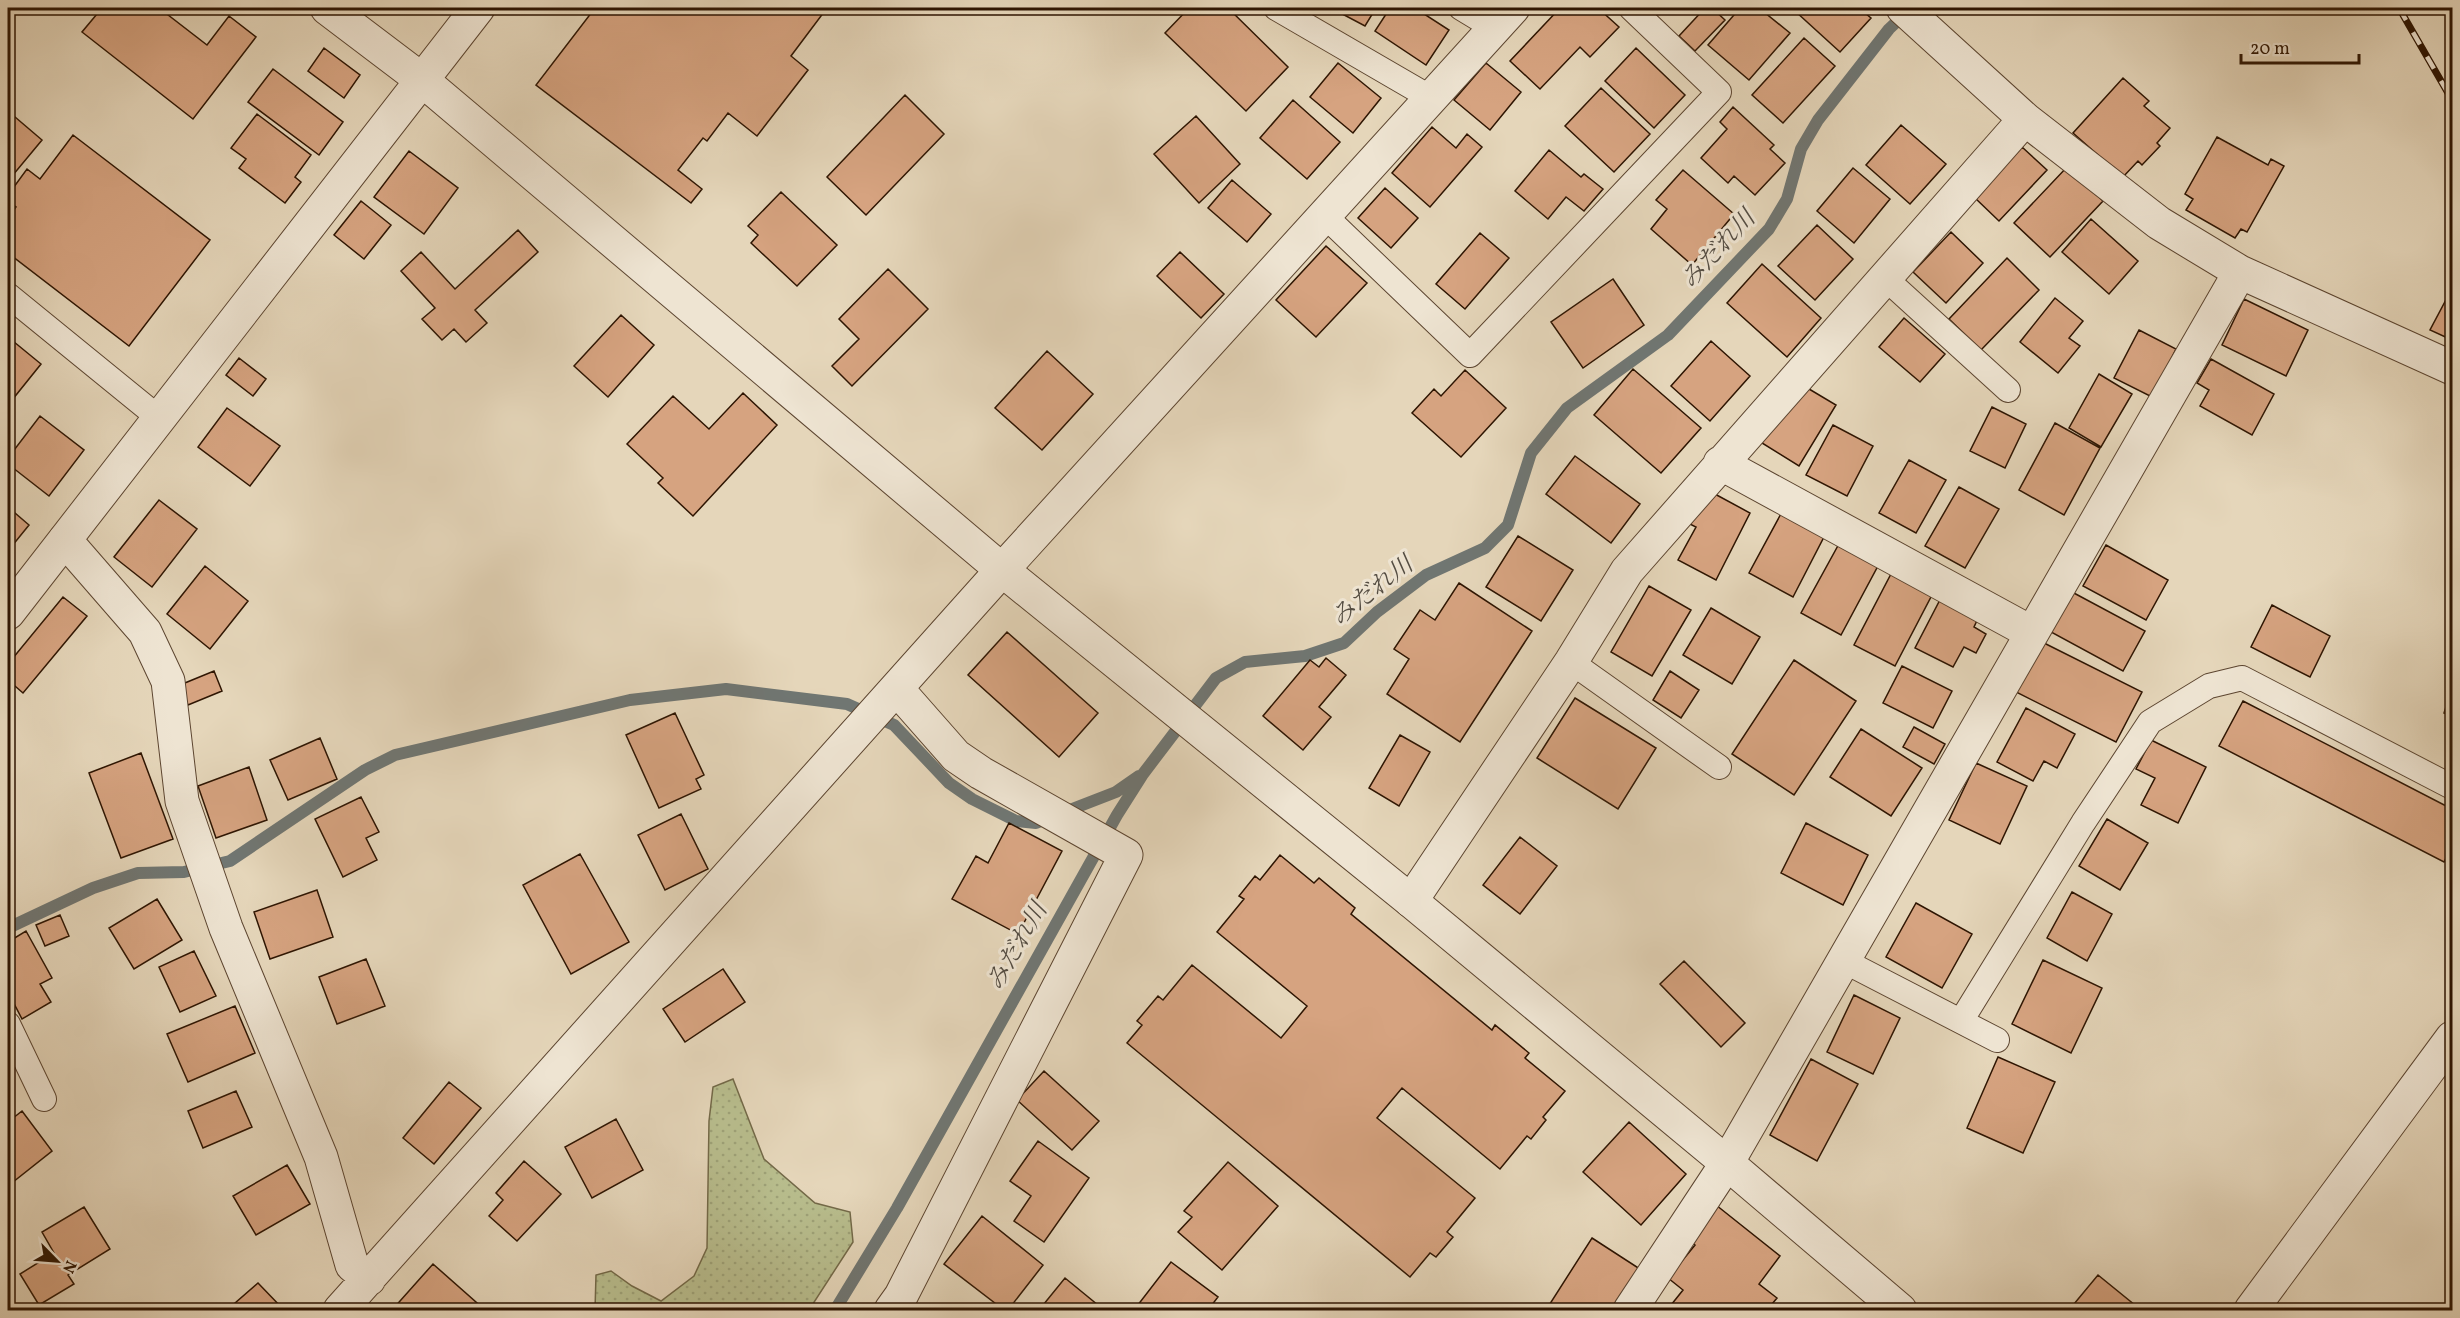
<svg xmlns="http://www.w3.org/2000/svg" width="2460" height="1318" viewBox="0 0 2460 1318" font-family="Vollkorn,'Noto Serif JP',serif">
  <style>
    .grass { fill: url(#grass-dots); stroke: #736948; stroke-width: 1.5 }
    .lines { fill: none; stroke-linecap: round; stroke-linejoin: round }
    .stream { stroke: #707672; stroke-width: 12 }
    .building { fill: #d6a380; stroke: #2e1502; stroke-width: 1.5 }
    .service-casing { stroke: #5c4530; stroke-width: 26 }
    .minor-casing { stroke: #5c4530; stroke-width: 35 }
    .tertiary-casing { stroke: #5c4530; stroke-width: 35 }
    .service { stroke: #eee4d2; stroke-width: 24 }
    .minor { stroke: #eee4d2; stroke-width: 33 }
    .tertiary { stroke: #eee4d2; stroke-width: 33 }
    .rail-casing { stroke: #2e1502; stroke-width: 7 }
    .rail { stroke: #eee4d2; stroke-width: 4.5; stroke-dasharray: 14; stroke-linecap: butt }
    .labels { text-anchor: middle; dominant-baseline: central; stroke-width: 6; stroke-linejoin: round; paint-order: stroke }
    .water-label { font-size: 24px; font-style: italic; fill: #544d43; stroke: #eee4d2 }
  </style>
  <defs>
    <pattern id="grass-dots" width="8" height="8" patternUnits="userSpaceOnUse" patternTransform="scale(1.5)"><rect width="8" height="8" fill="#b8bd8d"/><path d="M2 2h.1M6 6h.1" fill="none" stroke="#9ea278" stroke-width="1.8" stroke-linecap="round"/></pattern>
  </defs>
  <rect width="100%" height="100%" fill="#e5d6ba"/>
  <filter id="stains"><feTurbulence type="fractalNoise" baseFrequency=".00333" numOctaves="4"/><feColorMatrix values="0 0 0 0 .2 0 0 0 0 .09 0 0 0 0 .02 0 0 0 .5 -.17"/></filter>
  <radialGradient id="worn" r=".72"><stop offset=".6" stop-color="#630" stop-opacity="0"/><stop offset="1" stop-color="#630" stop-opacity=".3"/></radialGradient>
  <path class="grass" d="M733 1079 764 1159 815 1203 850 1212 853 1242 809 1310H595L596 1275 611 1271 632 1286 661 1301 694 1276 707 1248 709 1121 713 1087Z"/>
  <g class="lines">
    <path class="stream" d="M8 928 93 888 138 873 184 872 230 861 365 770 395 755 630 700 726 689 847 704 894 725 949 783 972 799 1016 821 1036 823 1116 792 1139 776
      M835 1310 897 1208 1117 815 1143 774 1216 678 1245 662 1305 656 1344 643 1377 612 1426 575 1485 548 1508 525 1531 453 1567 408 1668 335 1769 229 1787 199 1801 149 1818 120 1889 29 1906 13"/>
  </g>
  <path class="building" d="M102 8H159L207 45 229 16 256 37 193 119 82 32Z
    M410 8H423L418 14Z
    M595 8H827L791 56 808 70 757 136 728 113 707 141 703 138 678 170 702 189 691 203 536 85Z
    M1189 8H1228L1288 67 1246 111 1165 33Z
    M1331 8H1376L1365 26Z
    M1390 8H1415L1449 30 1426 65 1375 31Z
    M1560 8H1598L1619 27 1590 57 1580 47 1540 89 1510 61Z
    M1705 8H1712L1725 20 1695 51 1679 36Z
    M1740 8H1759L1790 33 1749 80 1708 45Z
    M1798 8H1859L1871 18 1840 52 1795 11Z
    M1804 38 1835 66 1783 123 1752 95Z
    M324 48 360 75 344 98 308 71Z
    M1636 48 1685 95 1654 128 1605 81Z
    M1338 63 1381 98 1353 133 1310 97Z
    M1486 63 1521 92 1490 130 1454 100Z
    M273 69 343 122 319 155 248 102Z
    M2123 78 2149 101 2144 106 2170 128 2157 143 2160 146 2142 165 2138 161 2123 177 2073 133Z
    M1601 88 1650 134 1614 172 1565 126Z
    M905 95 944 134 866 215 827 177Z
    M1293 100 1340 142 1307 179 1260 138Z
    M1733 107 1774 145 1770 149 1785 163 1755 195 1734 176 1728 183 1701 158 1727 129 1720 122Z
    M8 111 42 140 8 181Z
    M257 114 311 155 295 177 301 182 285 203 239 168 246 159 231 148Z
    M1196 116 1240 164 1199 203 1154 154Z
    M1901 125 1946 164 1910 204 1866 165Z
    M1432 127 1456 148 1467 134 1482 147 1430 207 1392 173Z
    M73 135 210 240 129 346 8 253V218L16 207 8 201V195L27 169 40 179Z
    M2217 137 2268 165 2271 159 2284 166 2247 232 2241 229 2235 238 2186 210 2193 199 2185 194Z
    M2022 147 2047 170 1999 221 1974 197Z
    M1549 150 1581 177 1584 174 1603 189 1584 211 1566 197 1548 219 1515 191Z
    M409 151 458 188 424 234 374 197Z
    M2067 167 2103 201 2050 257 2014 223Z
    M1853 168 1890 199 1854 243 1817 211Z
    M1683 170 1734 214 1692 265 1651 229 1667 209 1656 200Z
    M1232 180 1271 214 1247 242 1208 208Z
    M1385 188 1418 218 1391 248 1358 218Z
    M781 192 837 245 797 286 751 243 758 235 748 226Z
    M361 201 391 225 364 259 334 235Z
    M2091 219 2138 261 2109 294 2062 252Z
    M1817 225 1853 259 1815 300 1778 266Z
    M518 230 538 252 475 310 487 323 466 342 454 329 442 340 422 319 435 308 401 271 421 252 455 289Z
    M1951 232 1983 263 1946 303 1913 272Z
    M1480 233 1509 258 1465 309 1436 284Z
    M1326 246 1367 283 1316 337 1276 300Z
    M1180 252 1224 294 1201 318 1157 276Z
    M2007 258 2039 290 1981 350 1949 319Z
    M1762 264 1821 318 1787 357 1727 303Z
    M888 269 928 309 852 386 832 366 859 339 839 319Z
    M1613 279 1644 325 1583 368 1551 322Z
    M2448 296 2452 298V340L2430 330Z
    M2055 298 2083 321 2069 338 2080 346 2058 373 2020 342Z
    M2244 299 2308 330 2286 376 2222 345Z
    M621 315 654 345 608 397 574 366Z
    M1904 318 1945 354 1920 382 1879 347Z
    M2139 330 2176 349 2152 397 2114 378Z
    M8 337 41 364 8 405Z
    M1711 341 1750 376 1710 421 1671 386Z
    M1047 351 1093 394 1042 450 995 408Z
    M239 358 266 379 253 396 226 375Z
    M2211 359 2274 394 2252 435 2200 406 2209 390 2197 383Z
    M1633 369 1701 428 1661 473 1594 415Z
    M1465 370 1506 408 1461 457 1412 413 1434 389 1441 396Z
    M2099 374 2132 394 2101 447 2069 428Z
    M1799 383 1836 405 1799 466 1762 443Z
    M743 393 777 425 693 516 658 483 663 478 627 444 673 396 709 429Z
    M1992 407 2026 424 2005 468 1970 451Z
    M227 408 280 446 250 486 198 447Z
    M40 416 84 450 49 496 8 464V458Z
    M2055 423 2100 448 2064 515 2019 490Z
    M1833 425 1873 446 1847 496 1806 475Z
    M1575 456 1640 504 1611 543 1546 494Z
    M1909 460 1946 480 1916 533 1879 513Z
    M1959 487 1999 509 1965 568 1925 546Z
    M1713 493 1750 513 1716 580 1678 560 1696 527 1684 521Z
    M159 500 197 529 152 587 114 557Z
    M8 507 29 525 8 551Z
    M1783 510 1826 533 1793 597 1749 573Z
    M1518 536 1573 570 1541 621 1486 587Z
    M1840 542 1879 564 1841 635 1801 613Z
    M2106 545 2168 580 2146 620 2083 586Z
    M205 566 248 601 210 649 167 614Z
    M1892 572 1933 593 1895 666 1854 645Z
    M1459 583 1532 631 1460 742 1387 694 1409 659 1394 649 1420 610 1435 620Z
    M1649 586 1691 610 1652 676 1611 652Z
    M2072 592 2145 631 2123 671 2051 632Z
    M1943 594 1980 614 1974 627 1986 634 1976 653 1964 647 1953 667 1915 648Z
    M63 597 87 616 23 693 8 680V664Z
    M2272 605 2330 636 2310 677 2251 647Z
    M1711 608 1760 637 1732 684 1683 655Z
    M1007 632 1098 713 1059 757 968 675Z
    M2042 642 2142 692 2116 742 2016 692Z
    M1326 658 1346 675 1319 707 1331 717 1303 750 1263 716 1310 660 1319 667Z
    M1794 660 1856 701 1794 795 1732 754Z
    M1902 666 1952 691 1933 728 1883 703Z
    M214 671 222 691 188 705 180 685Z
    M1670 671 1699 690 1681 718 1653 700Z
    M2452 688V716L2444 713Z
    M1575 698 1656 748 1618 809 1537 758Z
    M2243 701 2452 809V846L2444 862 2219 746Z
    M2026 708 2075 734 2057 768 2044 761 2033 781 1997 762Z
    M675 713 704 775 696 779 701 789 659 808 626 735Z
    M1914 727 1945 744 1934 764 1903 747Z
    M1861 729 1922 768 1891 816 1830 777Z
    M1400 735 1430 752 1399 806 1369 788Z
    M320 738 337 779 288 800 270 760Z
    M2151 740 2206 767 2178 823 2141 805 2155 778 2136 769Z
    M141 753 173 839 121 858 89 773Z
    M1976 763 2027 786 2000 844 1949 820Z
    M249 767 267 820 216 838 198 786Z
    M361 797 379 832 366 838 377 860 343 877 315 819Z
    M681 814 708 869 665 890 638 835Z
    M2107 819 2148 843 2120 890 2079 866Z
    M1009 823 1062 851 1018 934 952 899 976 856 988 863Z
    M1806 823 1868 855 1843 905 1781 873Z
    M1520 837 1557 866 1520 914 1483 885Z
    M580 854 629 942 571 974 523 885Z
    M1280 855 1314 883 1319 878 1355 908 1351 914 1492 1030 1495 1025 1529 1053 1525 1058 1565 1091 1543 1117 1546 1120 1531 1139 1527 1136 1500 1169 1402 1088 1377 1118 1475 1198 1447 1232 1453 1237 1436 1257 1430 1253 1410 1277 1127 1043 1142 1025 1137 1021 1158 996 1163 1000 1192 965 1281 1038 1307 1006 1217 932 1244 899 1239 896 1255 876 1260 880Z
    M317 890 333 937 270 959 254 912Z
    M2072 892 2112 914 2087 961 2047 938Z
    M157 899 182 940 134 969 109 928Z
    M1916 903 1972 934 1942 988 1886 957Z
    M60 915 69 936 45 946 36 925Z
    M26 931 52 978 40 984 51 1002 22 1019 8 992V942Z
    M194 951 216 996 180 1012 159 967Z
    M366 959 385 1006 337 1024 319 977Z
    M2043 960 2102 988 2071 1053 2012 1024Z
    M1684 961 1745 1023 1721 1047 1660 984Z
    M723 969 745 1002 685 1042 663 1009Z
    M1854 995 1900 1018 1873 1074 1827 1052Z
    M235 1006 255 1053 188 1082 167 1034Z
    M1998 1057 2055 1082 2023 1153 1967 1128Z
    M1811 1059 1858 1084 1817 1161 1770 1135Z
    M1044 1071 1099 1121 1072 1150 1017 1100Z
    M449 1082 481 1108 434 1164 403 1138Z
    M236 1091 252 1127 203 1148 188 1111Z
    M22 1111 52 1151 8 1186V1122Z
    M616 1119 643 1170 592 1198 565 1147Z
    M1629 1122 1686 1174 1641 1225 1583 1172Z
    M1038 1141 1089 1178 1044 1242 1014 1221 1031 1196 1010 1181Z
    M524 1161 561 1194 517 1241 489 1216 503 1200 496 1193Z
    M1228 1162 1278 1206 1222 1270 1178 1232 1192 1217 1184 1211Z
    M287 1165 310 1204 256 1235 233 1196Z
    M1716 1205 1780 1256 1759 1284 1777 1298 1767 1310H1667L1683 1290 1668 1278 1695 1245 1689 1240Z
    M84 1207 110 1249 68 1275 74 1284 39 1305 20 1274 54 1253 42 1232Z
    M982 1216 1043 1265 1008 1310H1004L944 1264Z
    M1592 1238 1643 1271 1617 1310H1546Z
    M1171 1262 1218 1297 1208 1310H1134Z
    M433 1264 485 1310H392Z
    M2098 1275 2141 1310H2069Z
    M1065 1278 1104 1310H1039Z
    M258 1283 284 1310H227Z"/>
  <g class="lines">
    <defs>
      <path id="service" d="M1276 8 1431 98
        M1461 8 1494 28
        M1324 215 1470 355 1719 92 1631 8
        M1885 278 2008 390
        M8 295 159 418
        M1571 662 1719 767
        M1844 961 1997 1040
        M1961 1021 2083 823 2150 722 2209 686 2242 678 2452 787
        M8 1024 44 1099"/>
      <path id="minor" d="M1903 8 2025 119 2159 223 2240 272 2452 368
        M1720 463 2032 633
        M65 540 145 632 168 681 182 801 226 928 321 1157 352 1265 369 1279
        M1411 901 1571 662 1627 571 2025 119
        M340 1310 1002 570 1513 8
        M891 1310 901 1296 1126 855 981 773 956 756 897 689
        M1630 1310 1727 1163 2240 272
        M2251 1310 2452 1038"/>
      <path id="tertiary" d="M327 8 422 80 1002 570 1411 901 1727 1163 1900 1310
        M8 613 478 8"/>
    </defs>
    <use href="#service" class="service-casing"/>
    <use href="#minor" class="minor-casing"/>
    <use href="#tertiary" class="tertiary-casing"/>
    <use href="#service" class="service"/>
    <use href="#minor" class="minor"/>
    <use href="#tertiary" class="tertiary"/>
    <defs>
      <path id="rail" d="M2399 8 2452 100"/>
    </defs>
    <use href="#rail" class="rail-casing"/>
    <use href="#rail" class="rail"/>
  </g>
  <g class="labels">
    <g class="water-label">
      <text transform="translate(1719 250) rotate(-47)">みだれ川</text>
      <text transform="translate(1373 592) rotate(-38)">みだれ川</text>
      <text transform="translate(1018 947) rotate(-60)">みだれ川</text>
    </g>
  </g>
  <rect width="2460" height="1318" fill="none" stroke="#e5d6ba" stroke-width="30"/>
  <rect x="9" y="9" width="2442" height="1300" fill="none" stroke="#2e1502" stroke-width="3"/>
  <rect x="15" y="15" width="2430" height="1288" fill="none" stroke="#2e1502" stroke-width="1.5"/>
  <g transform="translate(57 1261) rotate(115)" stroke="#eee4d2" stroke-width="4.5" paint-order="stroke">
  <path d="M0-4.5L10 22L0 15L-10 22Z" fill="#2e1502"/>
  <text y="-9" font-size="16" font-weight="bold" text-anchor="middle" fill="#2e1502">N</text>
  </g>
  <path d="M2241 54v9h118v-9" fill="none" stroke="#2e1502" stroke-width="3"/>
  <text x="2250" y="54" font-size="18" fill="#2e1502" stroke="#eee4d2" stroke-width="4.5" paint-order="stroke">20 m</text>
  <rect width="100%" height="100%" filter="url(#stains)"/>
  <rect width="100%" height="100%" fill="url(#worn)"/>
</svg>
